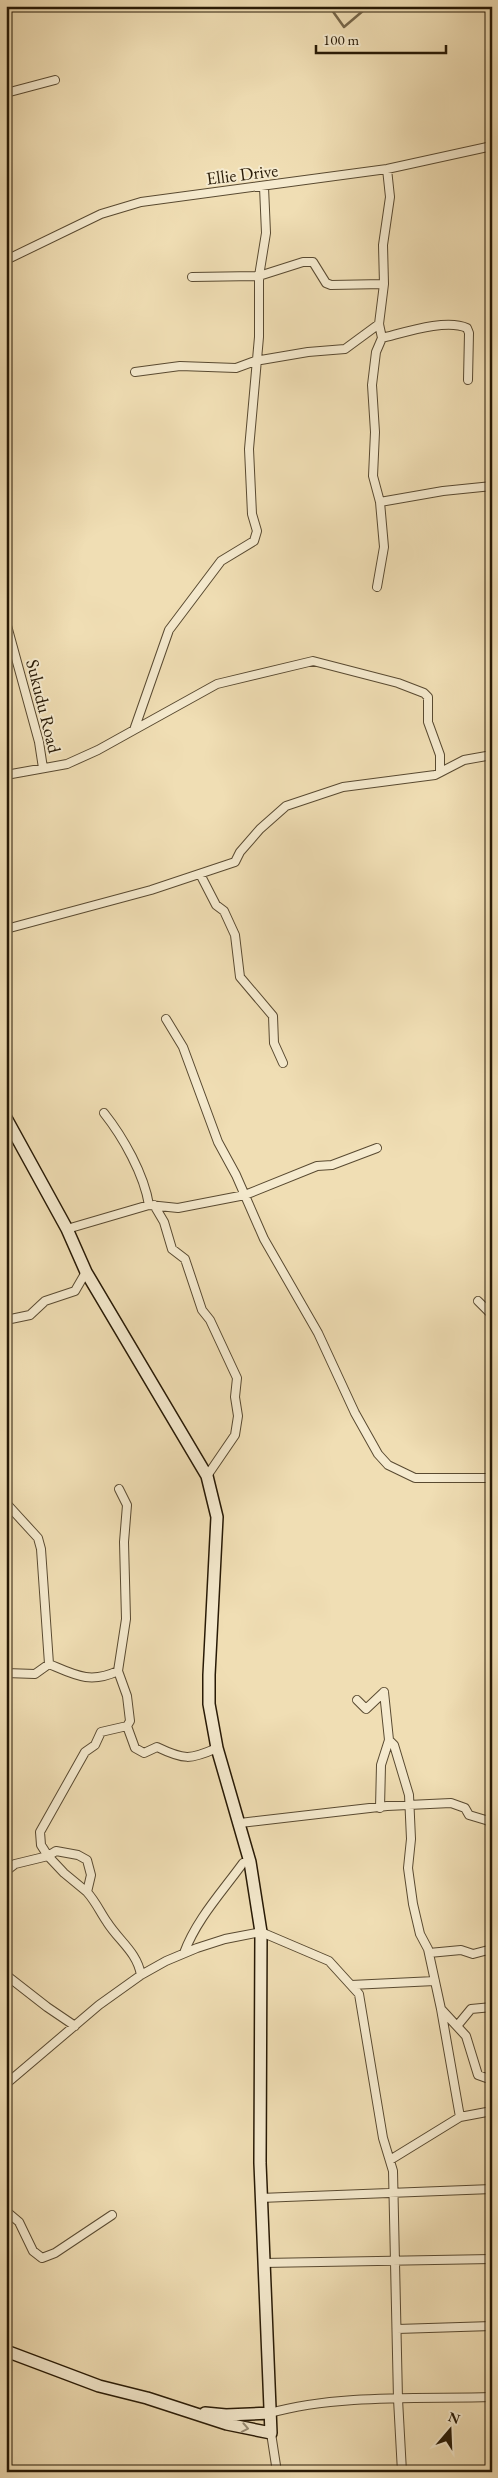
<svg xmlns="http://www.w3.org/2000/svg" width="498" height="2478" viewBox="0 0 498 2478" font-family="'EB Garamond',serif">
  <style>
    .lines { fill: none; stroke-linecap: round; stroke-linejoin: round }
    .stream { stroke: #77674a; stroke-width: 2.5 }
    .minor-casing { stroke: #594a31; stroke-width: 10 }
    .secondary-casing { stroke: #271905; stroke-width: 14 }
    .minor { stroke: #f5eace; stroke-width: 8 }
    .secondary { stroke: #f5eace; stroke-width: 11 }
    .oneway { stroke: #988c74 }
    .labels { text-anchor: middle; dominant-baseline: central; stroke-width: 4; stroke-linejoin: round; paint-order: stroke }
    .street-label { font-size: 18px; fill: #271905; stroke: #f5eace }
  </style>
  <rect width="100%" height="100%" fill="#f0deb4"/>
  <filter id="stains"><feTurbulence type="fractalNoise" baseFrequency=".004" numOctaves="4"/><feColorMatrix values="0 0 0 0 .2 0 0 0 0 .09 0 0 0 0 .02 0 0 0 .5 -.17"/></filter>
  <radialGradient id="worn" r=".72"><stop offset=".6" stop-color="#630" stop-opacity="0"/><stop offset="1" stop-color="#630" stop-opacity=".3"/></radialGradient>
  <g class="lines">
    <path class="stream" d="M329 6 344 27 364 10 403 6
      M461 6H490"/>
    <defs>
      <path id="minor" d="M6 93 55 80
        M387 169 390 197 383 245 384 284 379 324 382 338C403 333 446 318 467 328L469 333 468 380
        M6 260 101 214 141 202 387 169 492 146
        M192 277 259 276 303 262H313L326 283 331 285 384 284
        M135 372 180 366 236 368 255 361 308 352 345 349 379 324
        M380 502 443 491 492 486
        M377 587 384 547 380 502 373 476 375 432 372 385 376 352 382 338
        M6 622 39 742 43 768
        M134 730 217 684 313 661 398 683 424 693 428 697V722L440 755V772
        M6 775 67 764 98 750 134 730 169 630 221 561 254 541 257 531 252 514 249 449 259 337V276L266 233 264 187
        M200 874 216 905 224 911 235 935 240 977 273 1016 274 1043 283 1063
        M6 929 151 890 235 862 240 852 260 829 286 806 343 787 435 775 464 760 492 755
        M166 1019 183 1047 218 1142 236 1175 264 1239 318 1333 355 1413 378 1454 388 1465 415 1478H492
        M104 1113C123 1137 144 1174 149 1205
        M154 1205 164 1222 172 1249 185 1259 202 1310 210 1320 237 1378 235 1397 238 1416 235 1435 207 1476
        M67 1229 149 1205 178 1208 245 1195 317 1166 332 1165 377 1148
        M478 1301 492 1315
        M6 1320 30 1315 45 1301 75 1291 86 1272
        M119 1489 127 1505 124 1542 126 1619 118 1671 127 1696 130 1721 127 1726 101 1732 95 1745 85 1752 40 1832 41 1845 48 1856 56 1851 78 1855 87 1860 91 1875 87 1892C96 1902 100 1912 107 1922 119 1941 137 1952 141 1975
        M6 1503 38 1538 41 1549 49 1664C75 1675 90 1684 118 1671
        M6 1673 35 1674 49 1664
        M357 1700 366 1709 384 1692
        M127 1726 135 1748 144 1753 157 1747C184 1760 190 1760 217 1748
        M389 1740 394 1745 409 1795 411 1839 408 1868 413 1904 420 1934 428 1949 441 2009 466 2036 478 2075 492 2080
        M380 1808 381 1765 389 1740 384 1692
        M240 1823 387 1806 451 1803 465 1808 469 1815 489 1821 492 1828
        M6 1871 15 1864 48 1856 64 1873 87 1892
        M184 1953C196 1920 222 1892 243 1863L250 1862
        M429 1953 461 1950 473 1954 492 1949
        M6 1975 47 2007 75 2026
        M351 1985 435 1981
        M441 2009 460 2117
        M457 2026 471 2009 492 2007
        M6 2084 99 2005 141 1975 166 1961 197 1948 225 1939 261 1932 329 1961 359 1994 383 2138 393 2171 398 2399 402 2472
        M390 2160 460 2117 492 2111
        M260 2198 492 2189
        M6 2211 19 2222 33 2251 42 2258 55 2253 112 2215
        M263 2263 492 2259
        M397 2329 492 2326
        M270 2413C337 2394 421 2399 492 2397
        M271 2433 277 2472"/>
      <path id="secondary" d="M6 1118 67 1229 86 1272 207 1476 217 1517 209 1675V1704L217 1748 250 1862 261 1932 260 2163 271 2433 227 2424 147 2398 99 2386 6 2351
        M205 2413 226 2415 270 2413"/>
    </defs>
    <use href="#minor" class="minor-casing"/>
    <use href="#secondary" class="secondary-casing"/>
    <use href="#minor" class="minor"/>
    <use href="#secondary" class="secondary"/>
  </g>
  <defs><path id="oneway-chevron" d="M-2-3.5L2.5 0L-2 3.5" fill="none" stroke-width="1.6" stroke-linecap="round" stroke-linejoin="round" transform="scale(1.25)"/></defs>
  <use class="oneway" href="#oneway-chevron" transform="translate(245 2428) rotate(11)"/>
  <g class="labels">
    <g class="street-label">
      <text transform="translate(242 174) rotate(-7)">Ellie Drive</text>
      <text transform="translate(44 706) rotate(76)">Sukudu Road</text>
    </g>
  </g>
  <rect width="498" height="2478" fill="none" stroke="#f0deb4" stroke-width="25"/>
  <rect x="8" y="8" width="483" height="2463" fill="none" stroke="#271905" stroke-width="2.5"/>
  <rect x="12" y="12" width="473" height="2453" fill="none" stroke="#271905"/>
  <g transform="translate(450 2430) rotate(19)" stroke="#f5eace" stroke-width="4" paint-order="stroke">
  <path d="M0-4L9 19L0 12L-9 19Z" fill="#271905"/>
  <text y="-8" font-size="14" font-weight="bold" text-anchor="middle" fill="#271905">N</text>
  </g>
  <path d="M316 45v8h130v-8" fill="none" stroke="#271905" stroke-width="2.5"/>
  <text x="323" y="45" font-size="15" fill="#271905" stroke="#f5eace" stroke-width="4" paint-order="stroke">100 m</text>
  <rect width="100%" height="100%" filter="url(#stains)"/>
  <rect width="100%" height="100%" fill="url(#worn)"/>
</svg>
